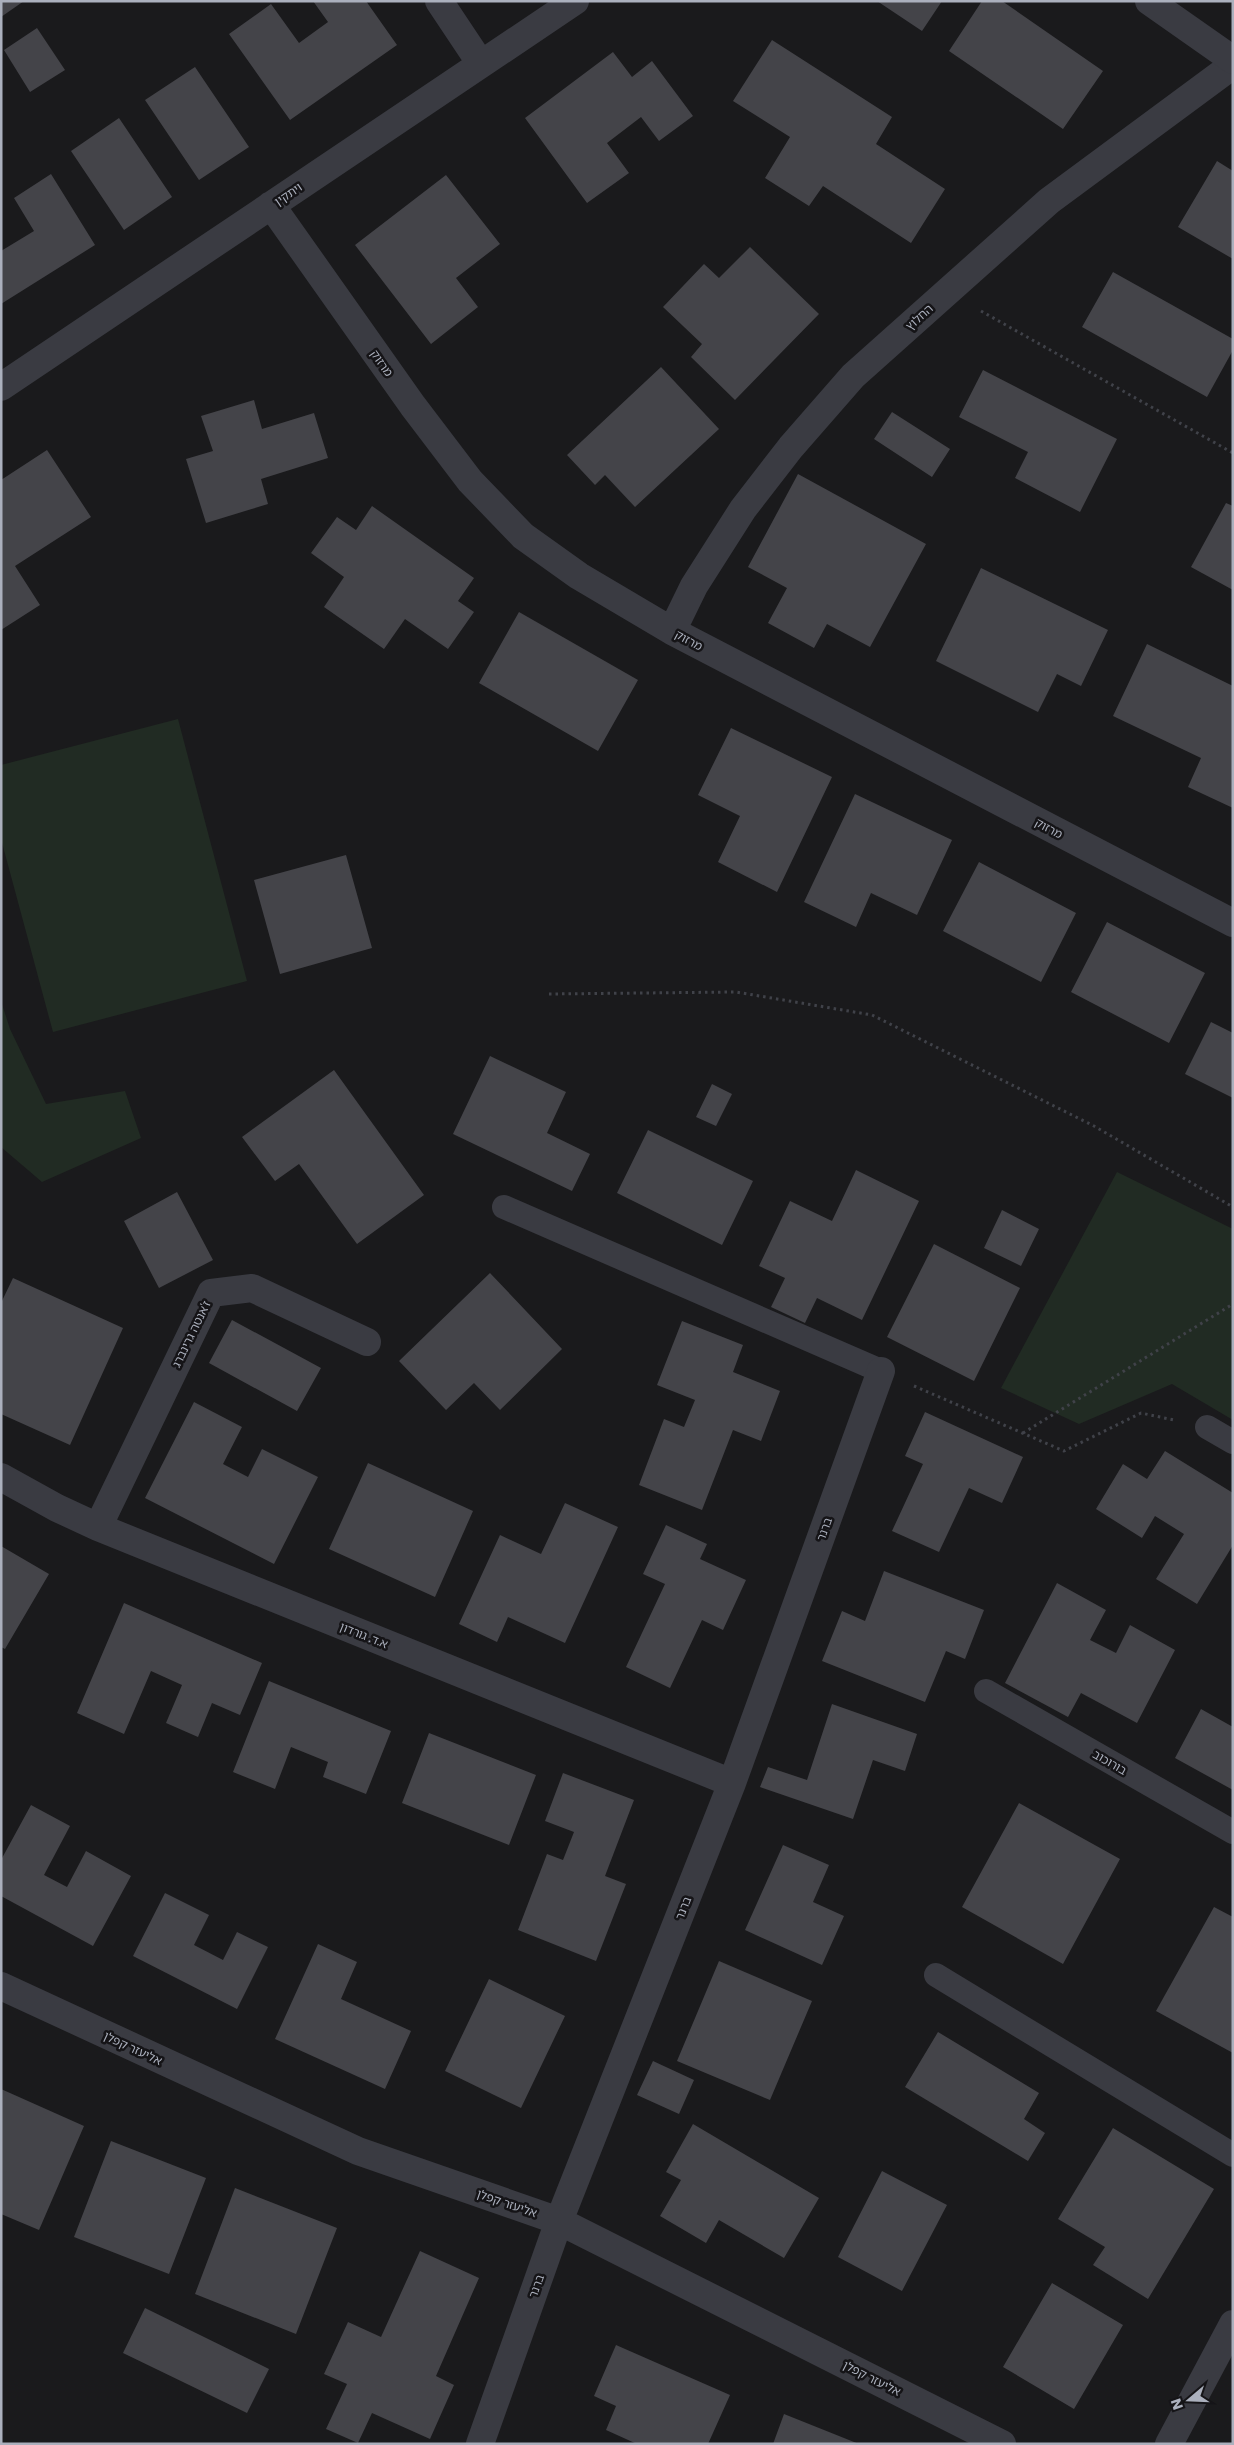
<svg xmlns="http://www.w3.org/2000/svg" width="1234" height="2445" viewBox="0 0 1234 2445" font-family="Poppins,'Noto Sans Hebrew',sans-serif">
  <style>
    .green { fill: #212b23 }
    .building { fill: #444449 }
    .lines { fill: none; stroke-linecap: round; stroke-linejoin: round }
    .path { stroke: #404249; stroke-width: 3; stroke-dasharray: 2.5 4; stroke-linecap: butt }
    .service { stroke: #3a3b42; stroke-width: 24 }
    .minor { stroke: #3a3b42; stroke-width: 28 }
    .tertiary { stroke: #3a3b42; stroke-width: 28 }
    .labels { text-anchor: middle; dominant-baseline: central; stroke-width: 5; stroke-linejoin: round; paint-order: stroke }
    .street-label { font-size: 12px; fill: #abb0bd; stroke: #151417 }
  </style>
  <rect width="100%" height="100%" fill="#1a1a1c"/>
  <path class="green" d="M178 719 247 981 53 1032 1 839V765Z
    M1 1001 10 1029 46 1104 125 1091 141 1138 42 1182 1 1147Z
    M1117 1172 1233 1229V1420L1172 1384 1079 1424 1001 1388Z"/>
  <path class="building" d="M1 1H24L1 17Z
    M313 1H366L397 45 290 120 229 34 271 4 299 43 328 22Z
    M877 1H942L922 31Z
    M982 1H1002L1103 71 1063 129 949 51Z
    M37 28 65 70 30 92 4 50Z
    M772 40 892 117 876 144 945 189 911 243 823 186 809 206 765 178 790 137 733 101Z
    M613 52 632 77 652 61 693 116 659 141 641 117 607 143 629 173 587 203 525 118Z
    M195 67 249 147 199 180 145 100Z
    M119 118 172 197 124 230 71 151Z
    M1217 161 1233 171V259L1178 227Z
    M51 174 95 245 1 304V251L34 231 14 198Z
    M446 175 500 244 456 278 478 307 431 344 355 245Z
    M750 247 819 314 735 400 691 357 702 344 663 307 704 264 719 278Z
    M1113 272 1233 339V350L1207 397 1082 327Z
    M661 367 719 429 635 507 605 475 595 485 567 455Z
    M983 370 1117 439 1080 512 1015 478 1028 452 959 417Z
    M254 400 262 429 314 413 328 458 261 479 268 504 206 523 186 459 213 451 201 416Z
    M892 412 950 449 932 477 874 439Z
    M47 450 91 517 15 566 40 605 1 630V480Z
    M798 474 926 544 870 647 827 624 814 648 768 623 787 588 748 567Z
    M1226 503 1233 506V590L1191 567Z
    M372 506 474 578 458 601 474 612 448 649 405 619 384 649 324 607 344 577 311 553 337 517 356 530Z
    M981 568 1108 630 1081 686 1057 674 1038 712 936 661Z
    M519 612 638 680 598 751 479 683Z
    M1147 644 1233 686V808L1188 787 1201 758 1113 716Z
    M731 728 832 777 777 892 718 862 740 816 698 795Z
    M855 794 952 840 917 915 871 893 856 927 804 902Z
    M346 855 372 948 280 974 254 880Z
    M979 862 1076 913 1041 982 943 931Z
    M1107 922 1205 973 1169 1043 1071 992Z
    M1211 1022 1233 1033V1098L1185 1074Z
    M490 1056 566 1092 547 1133 590 1154 572 1191 453 1134Z
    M334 1070 424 1195 357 1244 299 1164 275 1181 242 1137Z
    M712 1084 732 1094 716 1126 696 1117Z
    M648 1130 753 1181 722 1245 617 1193Z
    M856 1170 919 1201 862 1320 817 1298 805 1323 771 1307 785 1278 759 1266 790 1201 832 1221Z
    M177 1192 213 1260 159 1288 124 1221Z
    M1002 1210 1039 1229 1021 1266 984 1248Z
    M934 1244 1020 1288 974 1381 887 1337Z
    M490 1273 562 1349 500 1410 474 1383 446 1410 399 1361Z
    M13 1278 123 1328 70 1445 1 1414V1303Z
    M232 1320 321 1368 297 1411 209 1363Z
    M682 1321 743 1345 733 1372 780 1391 761 1441 733 1430 702 1510 639 1485 664 1419 684 1427 695 1400 657 1385Z
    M194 1402 242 1427 223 1464 248 1477 262 1449 318 1477 274 1564 145 1498Z
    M925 1412 1023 1457 1002 1503 969 1488 939 1552 892 1531 923 1464 905 1456Z
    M1165 1451 1233 1493V1545L1197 1604 1156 1579 1184 1534 1155 1516 1142 1538 1096 1509 1123 1464 1147 1479Z
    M368 1463 473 1511 435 1597 329 1549Z
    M565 1503 618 1527 565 1643 508 1617 497 1642 459 1624 500 1535 541 1554Z
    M666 1525 707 1544 700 1559 746 1580 723 1630 702 1620 670 1688 626 1667 665 1584 643 1574Z
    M1 1546 49 1574 5 1649 1 1647Z
    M884 1571 984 1610 965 1659 946 1651 925 1702 822 1661 842 1611 865 1621Z
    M1057 1583 1106 1610 1090 1640 1116 1653 1130 1625 1175 1650 1137 1723 1081 1693 1068 1717 1005 1683Z
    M124 1603 262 1663 240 1715 212 1703 198 1737 166 1723 182 1685 151 1671 124 1734 77 1713Z
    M269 1681 391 1731 366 1794 323 1777 328 1762 291 1747 275 1789 233 1772Z
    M832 1704 917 1734 905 1771 873 1760 853 1819 760 1787 768 1767 807 1780Z
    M1201 1709 1233 1727V1790L1175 1758Z
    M429 1733 536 1775 509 1845 402 1803Z
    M563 1773 634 1800 605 1876 626 1884 596 1961 518 1930 547 1854 563 1860 574 1832 545 1821Z
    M1019 1803 1120 1859 1063 1964 962 1907Z
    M31 1805 70 1826 44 1875 67 1887 86 1851 131 1876 93 1946 1 1896V1860Z
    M783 1845 829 1865 813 1902 844 1916 822 1965 745 1930Z
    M165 1893 209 1915 194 1945 223 1960 237 1932 268 1947 237 2009 133 1956Z
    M1214 1907 1233 1917V2053L1156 2011Z
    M318 1944 357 1962 341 1999 411 2031 385 2089 275 2039Z
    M719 1961 812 2001 770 2100 677 2061Z
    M489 1979 565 2016 521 2108 445 2071Z
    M938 2032 1039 2093 1024 2119 1045 2133 1028 2161 905 2087Z
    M653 2061 694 2080 679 2114 637 2095Z
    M1 2089 84 2126 39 2230 1 2214Z
    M693 2124 819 2198 784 2258 719 2220 706 2243 660 2216 681 2180 666 2172Z
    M1113 2128 1214 2189 1148 2299 1093 2265 1105 2247 1058 2219Z
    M111 2141 206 2178 169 2274 74 2237Z
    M882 2171 947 2205 902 2291 838 2257Z
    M235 2188 337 2228 296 2334 195 2294Z
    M420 2251 479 2278 436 2376 454 2385 430 2439 372 2413 358 2443 326 2429 347 2384 324 2374 348 2322 381 2337Z
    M1052 2283 1123 2325 1074 2409 1003 2367Z
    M145 2308 269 2369 247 2413 123 2353Z
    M616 2345 730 2395 708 2444H637L606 2430 616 2406 594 2396Z
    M784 2414 859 2444H773Z"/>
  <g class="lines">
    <path class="path" d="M981 311 1233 453
      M549 994 736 992 872 1015 1094 1126 1233 1207
      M914 1386 1064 1451 1141 1413 1174 1420
      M1023 1433 1233 1304"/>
    <path class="service" d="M504 1207 881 1371
      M1207 1427 1233 1442
      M986 1691 1233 1832
      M936 1975 1233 2155"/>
    <path class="minor" d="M439 1 481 64
      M271 205 413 406 470 481 523 536 579 576 672 631 1233 923
      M1 387 575 1
      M672 631 694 586 743 509 791 447 853 376 1049 201 1233 65
      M1 1477 57 1508 98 1527 732 1783
      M98 1527 211 1293 252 1288 367 1342
      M1 1986 358 2151 559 2221 1002 2444
      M480 2444 559 2221 732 1783 881 1371
      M1169 2444 1233 2324"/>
    <path class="tertiary" d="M1149 1 1233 60"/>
  </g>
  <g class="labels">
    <g class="street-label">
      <text transform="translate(288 194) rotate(-34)">ויתקין</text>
      <text transform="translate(919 317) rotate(-42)">החלוץ</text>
      <text transform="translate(382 363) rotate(55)">מרזוק</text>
      <text transform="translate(689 640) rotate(28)">מרזוק</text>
      <text transform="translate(1049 828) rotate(28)">מרזוק</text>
      <text transform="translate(191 1334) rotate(-64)">ז'אנטה גרינברג</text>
      <text transform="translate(824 1529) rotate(-70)">ברנר</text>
      <text transform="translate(364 1635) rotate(22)">א.ד. גורדון</text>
      <text transform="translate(1110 1762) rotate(30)">בורוכוב</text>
      <text transform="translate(683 1908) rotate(-68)">ברנר</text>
      <text transform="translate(133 2048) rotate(25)">אליעזר קפלן</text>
      <text transform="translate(507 2203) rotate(19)">אליעזר קפלן</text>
      <text transform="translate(536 2286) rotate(-70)">ברנר</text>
      <text transform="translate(872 2378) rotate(27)">אליעזר קפלן</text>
    </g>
  </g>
  <rect width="1234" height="2445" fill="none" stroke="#abb0bd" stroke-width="5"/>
  <g transform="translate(1189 2400) rotate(251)" stroke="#151417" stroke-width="4" paint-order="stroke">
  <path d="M0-4L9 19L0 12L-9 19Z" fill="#abb0bd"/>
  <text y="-8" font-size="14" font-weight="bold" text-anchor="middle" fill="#abb0bd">N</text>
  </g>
</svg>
